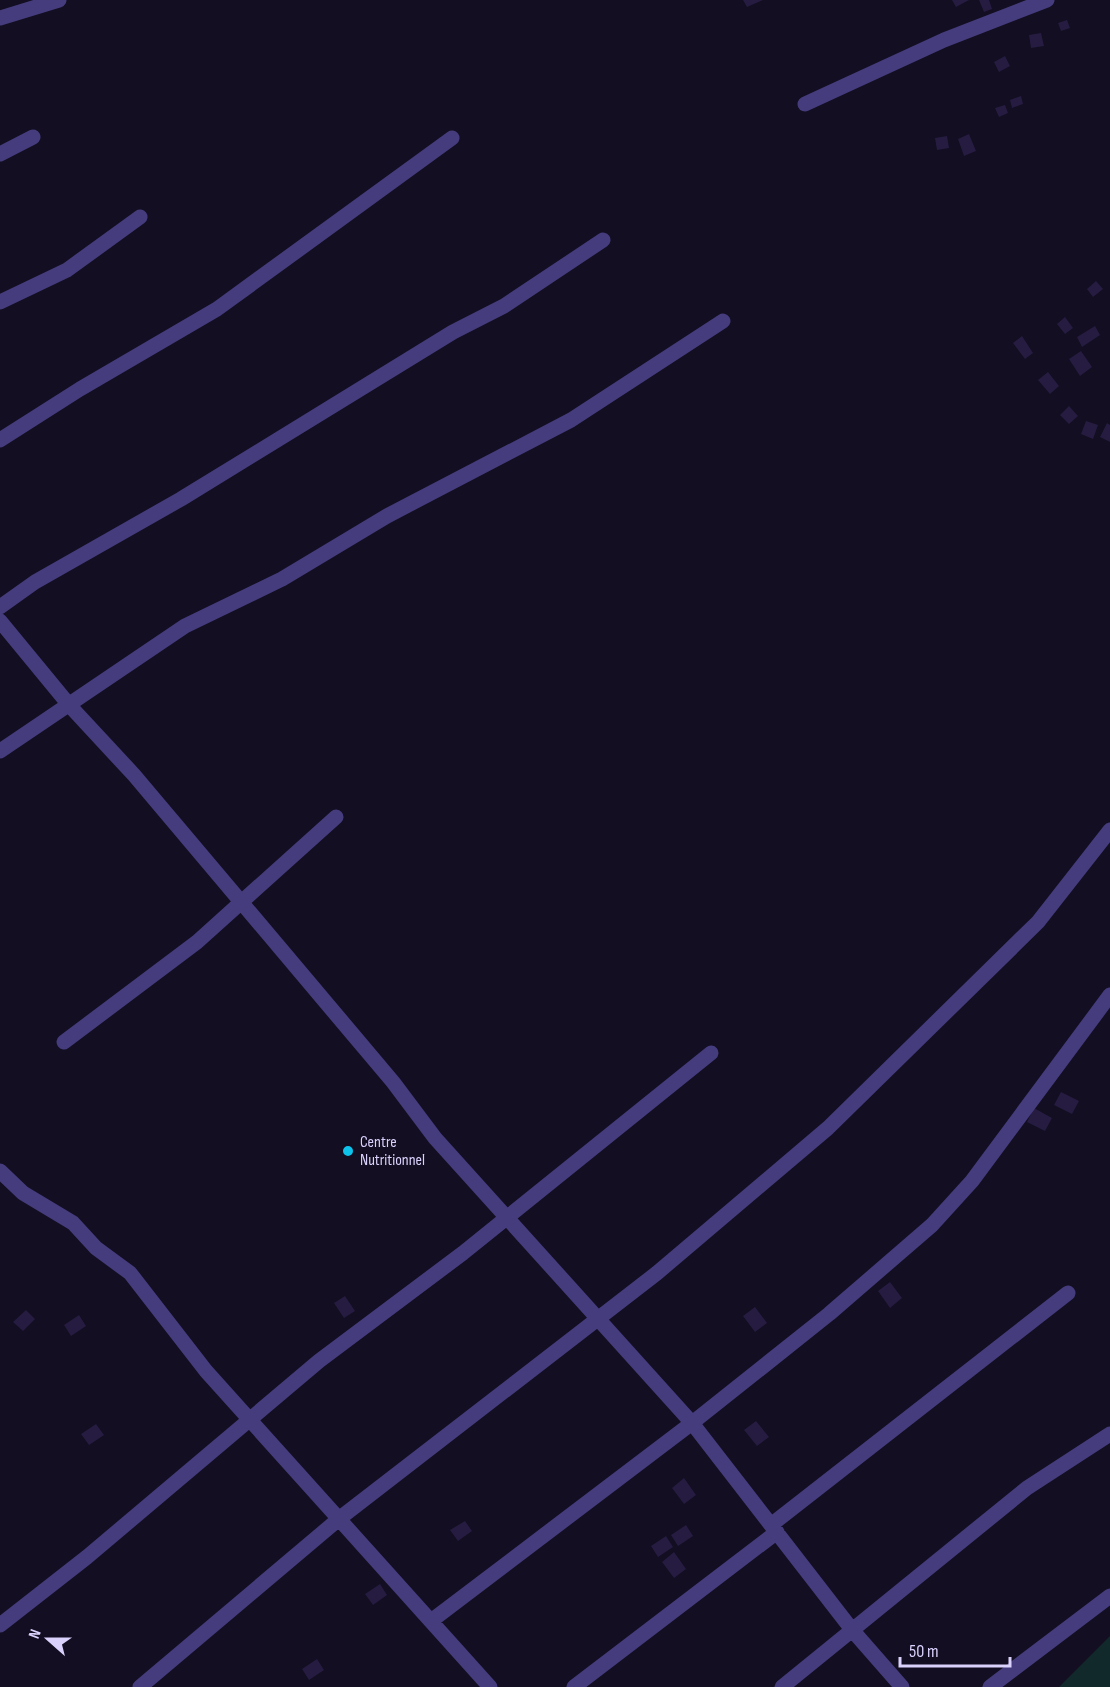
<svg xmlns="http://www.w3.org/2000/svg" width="1110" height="1687" viewBox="0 0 1110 1687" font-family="'Sofia Sans Condensed',sans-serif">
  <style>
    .green { fill: #12292b }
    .building { fill: #261c41 }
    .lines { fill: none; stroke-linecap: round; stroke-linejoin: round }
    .minor { stroke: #443c7d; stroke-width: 15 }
    .poi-dot { fill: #0dc3ec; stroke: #130e21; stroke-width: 2 }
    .labels { text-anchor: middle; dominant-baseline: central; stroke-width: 4.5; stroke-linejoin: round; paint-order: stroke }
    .poi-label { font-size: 16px; fill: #dad1fc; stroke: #130e21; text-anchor: start }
  </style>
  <rect width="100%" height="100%" fill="#130e21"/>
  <path class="green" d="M1110 1636V1687H1059Z"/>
  <path class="building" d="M743 0H763L747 7Z
    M952 0H969L956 7Z
    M979 0H989L992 9 984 12Z
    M1067 20 1070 28 1061 31 1058 23Z
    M1041 33 1044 46 1031 48 1029 35Z
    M1005 56 1010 66 999 72 994 62Z
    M1021 96 1023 104 1012 108 1010 100Z
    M1005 105 1008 113 999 117 995 108Z
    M969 134 976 151 964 156 958 139Z
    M947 136 949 148 937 150 935 138Z
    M1096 281 1103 289 1093 297 1087 289Z
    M1065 317 1073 328 1065 334 1057 324Z
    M1095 326 1100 335 1082 347 1077 337Z
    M1022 336 1033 353 1025 359 1013 343Z
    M1081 351 1092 367 1080 376 1069 359Z
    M1048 372 1059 386 1050 394 1038 380Z
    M1069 406 1078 416 1069 424 1060 415Z
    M1086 421 1098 425 1093 439 1081 434Z
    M1107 423 1110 425V442L1100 437Z
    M1061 1092 1079 1101 1072 1114 1054 1105Z
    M1034 1108 1052 1118 1045 1131 1027 1122Z
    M890 1282 902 1298 890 1308 878 1291Z
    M345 1296 355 1311 344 1318 334 1303Z
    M755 1307 767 1323 755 1332 743 1316Z
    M26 1310 35 1319 23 1331 13 1322Z
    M79 1315 86 1326 71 1336 64 1325Z
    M756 1421 769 1437 757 1446 744 1430Z
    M96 1424 104 1435 89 1445 81 1434Z
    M684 1478 696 1495 684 1504 672 1488Z
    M465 1521 472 1531 458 1541 450 1530Z
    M686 1525 693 1536 678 1546 671 1535Z
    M666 1536 673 1547 658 1557 651 1546Z
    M674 1552 686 1569 674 1578 662 1562Z
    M380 1584 387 1595 373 1605 365 1594Z
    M317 1659 324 1670 309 1680 302 1669Z"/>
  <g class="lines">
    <path class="minor" d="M0 18 59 0
      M805 104 944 40 1047 0
      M0 154 33 137
      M0 302 67 270 140 217
      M0 440 80 389 217 309 452 138
      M0 607 35 582 181 499 453 332 504 306 603 240
      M0 621 70 706 134 775 393 1082 435 1138 692 1423 853 1631 902 1687
      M0 751 185 626 282 579 387 516 571 420 723 321
      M64 1042 197 942 336 817
      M0 1171 23 1193 73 1223 96 1248 130 1273 206 1371 490 1687
      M771 1525 1068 1293
      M431 1621 692 1423 829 1314 932 1225 972 1181 1110 995
      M0 1625 87 1557 319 1361 463 1253 711 1053
      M140 1687 340 1518 657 1273 828 1128 1038 922 1110 830
      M574 1687 777 1532
      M782 1687 1027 1488 1110 1434
      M990 1687 1110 1596"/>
  </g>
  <circle class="poi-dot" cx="348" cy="1151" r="6"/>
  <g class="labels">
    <g class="poi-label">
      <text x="360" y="1142">Centre<tspan x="360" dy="18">Nutritionnel</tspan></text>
    </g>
  </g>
  <g transform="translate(48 1639) rotate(291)" stroke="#130e21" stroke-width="4.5" paint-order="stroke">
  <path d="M0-4.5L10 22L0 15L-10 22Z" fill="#dad1fc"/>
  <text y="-9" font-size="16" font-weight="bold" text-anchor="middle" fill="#dad1fc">N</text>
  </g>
  <path d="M900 1657v9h110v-9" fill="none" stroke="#dad1fc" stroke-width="3"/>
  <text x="909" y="1657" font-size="18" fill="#dad1fc" stroke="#130e21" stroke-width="4.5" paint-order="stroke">50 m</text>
</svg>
